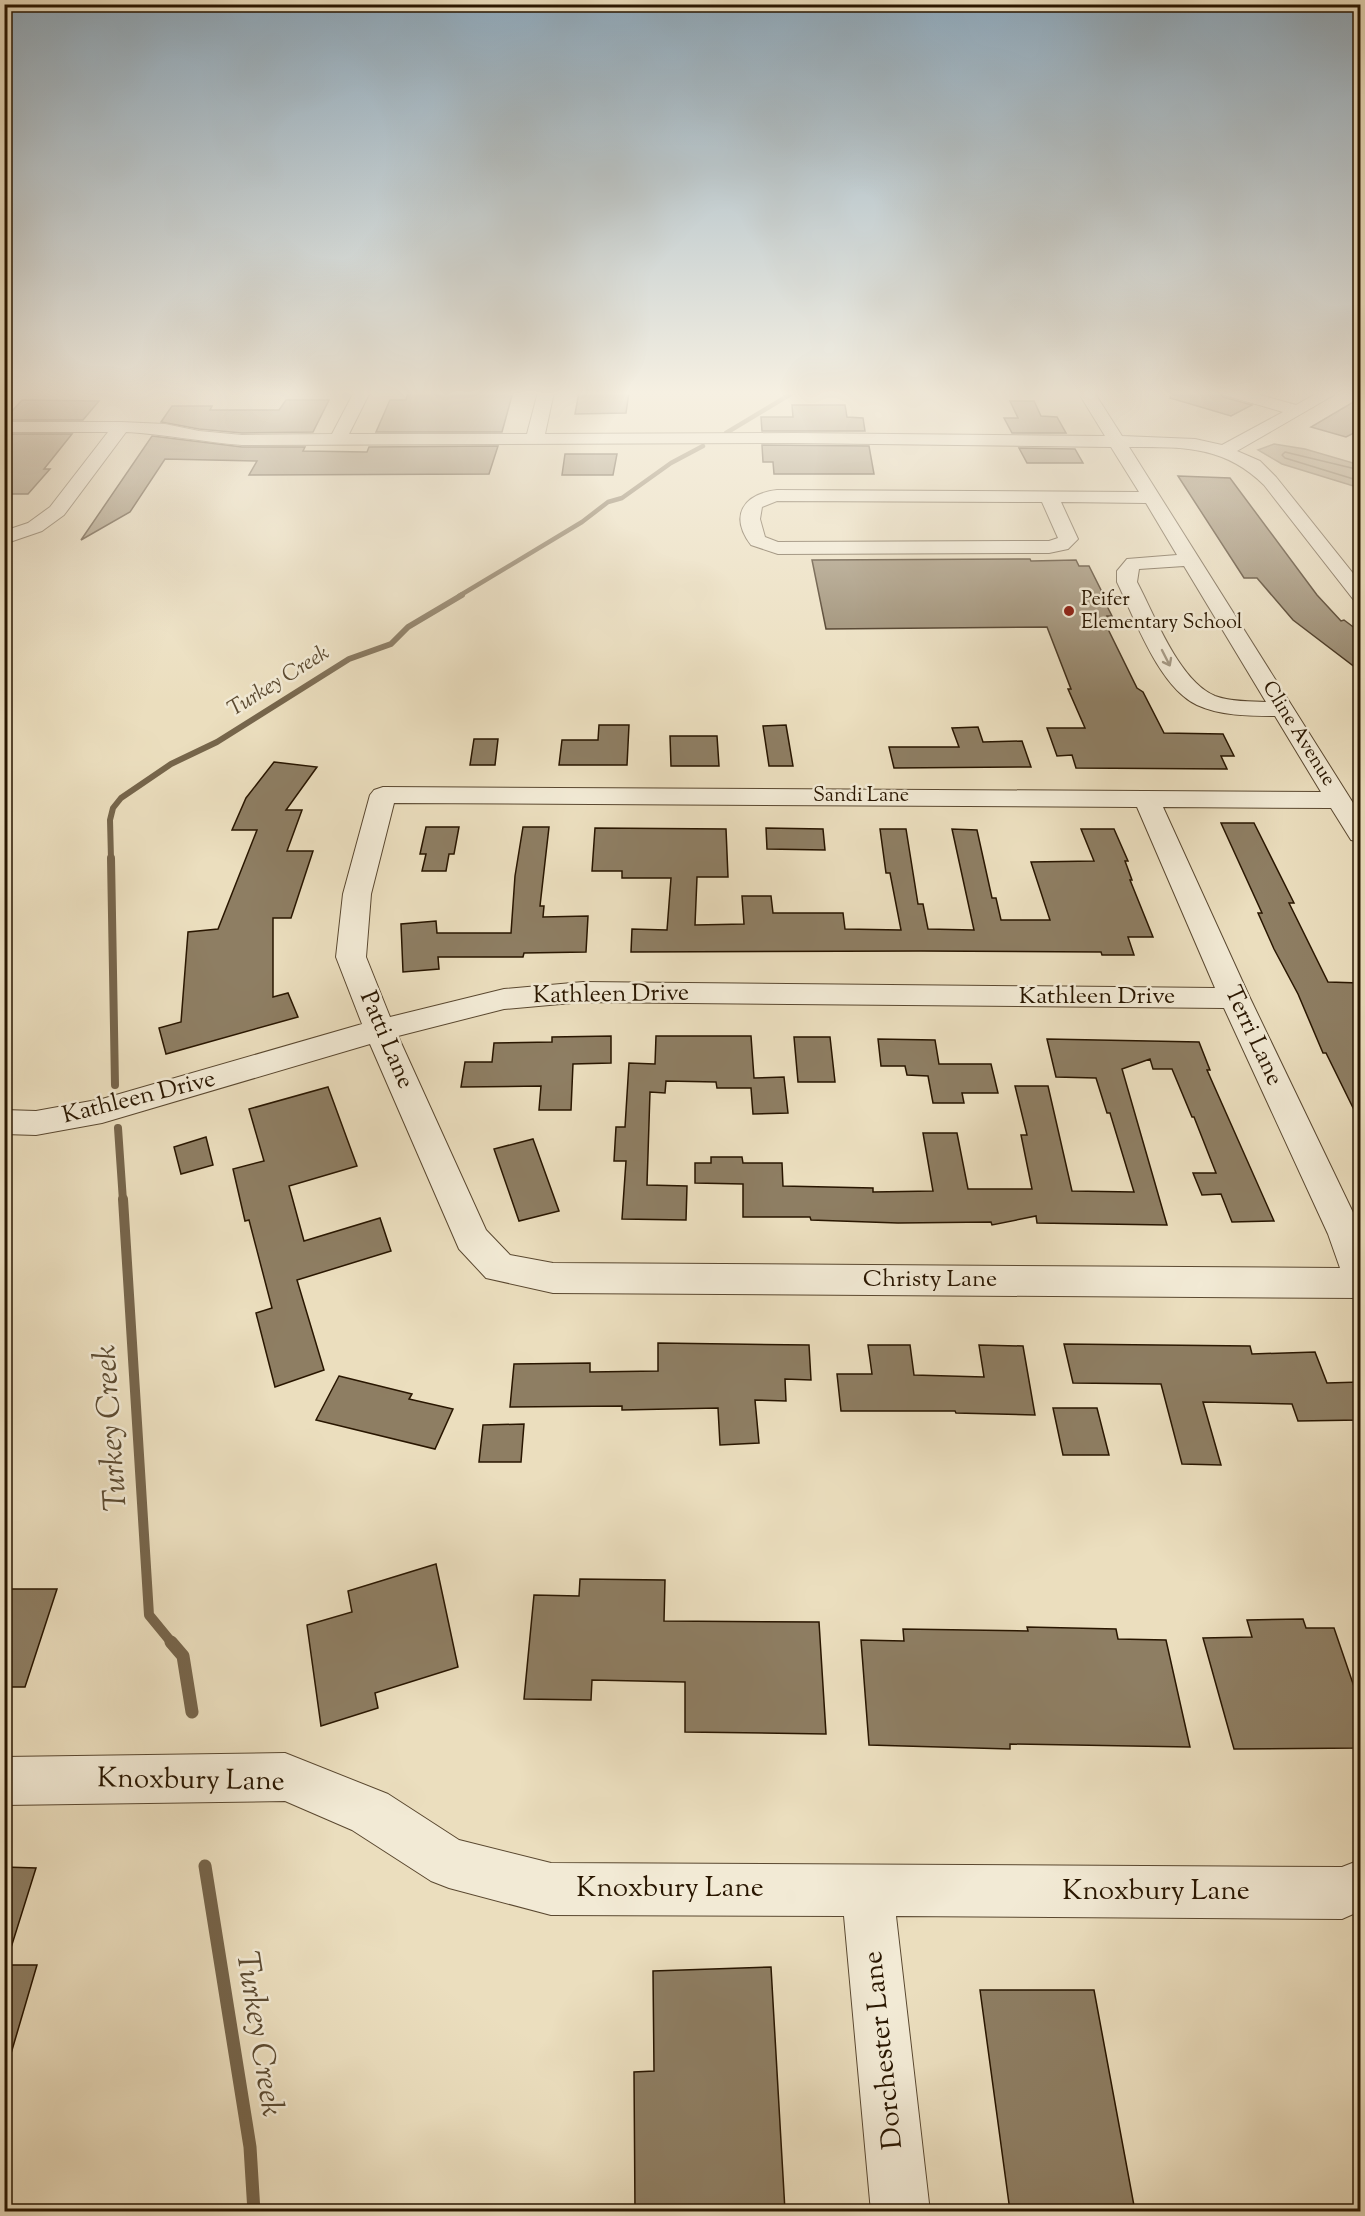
<svg xmlns="http://www.w3.org/2000/svg" width="1365" height="2216" viewBox="0 0 1365 2216" font-family="'Sorts Mill Goudy',serif">
  <style>
    .water { fill: #a99a7d; stroke: #76654b; stroke-width: 1.5 }
    .lines { fill: none; stroke-linecap: round; stroke-linejoin: round }
    .shore { stroke: #69583e; stroke-width: 1.5 }
    .stream-far4 { stroke: #76654b; stroke-width: 4.5 }
    .stream-far3 { stroke: #76654b; stroke-width: 6 }
    .stream-far2 { stroke: #76654b; stroke-width: 8 }
    .stream-far1 { stroke: #76654b; stroke-width: 10 }
    .stream { stroke: #76654b; stroke-width: 13 }
    .building { fill: #8e7e63; stroke: #291600; stroke-width: 1.5 }
    .minor-casing { stroke: #5a4830; stroke-width: 2 }
    .minor { fill: #f2ead5; fill-rule: evenodd }
    .oneway { stroke: #988b75 }
    .poi-dot { fill: #8f2418; stroke: #f2ead5; stroke-width: 2 }
    .labels { text-anchor: middle; dominant-baseline: central; stroke-width: 5; stroke-linejoin: round; paint-order: stroke }
    .far-poi-label { font-size: 20px; fill: #291600; stroke: #f2ead5; text-anchor: start }
    .far-street-label { font-size: 20px; fill: #291600; stroke: #f2ead5 }
    .far-water-label { font-size: 22px; font-style: italic; fill: #5c4b32; stroke: #f2ead5 }
    .street-label { font-size: 24px; fill: #291600; stroke: #f2ead5 }
    .near-street-label { font-size: 28px; fill: #291600; stroke: #f2ead5 }
    .near-water-label { font-size: 32px; font-style: italic; fill: #5c4b32; stroke: #f2ead5 }
  </style>
  <rect width="100%" height="100%" fill="#ebdebe"/>
  <filter id="stains"><feTurbulence type="fractalNoise" baseFrequency=".00333" numOctaves="4"/><feColorMatrix values="0 0 0 0 .2 0 0 0 0 .09 0 0 0 0 .02 0 0 0 .5 -.17"/></filter>
  <radialGradient id="worn" r=".72"><stop offset=".6" stop-color="#630" stop-opacity="0"/><stop offset="1" stop-color="#630" stop-opacity=".3"/></radialGradient>
  <path class="water" d="M1274 444 1305 449 1360 465V488L1282 464 1258 450Z"/>
  <g class="lines">
    <path class="shore" d="M1360 470 1285 452 1282 455 1285 458 1360 481"/>
    <path class="stream-far4" d="M726 433 794 392
      M459 596 582 522 608 502 622 498 671 463 703 446"/>
    <path class="stream-far3" d="M111 859 110 820 113 808 121 798 171 764 217 742 349 659 391 644 408 627 462 595"/>
    <path class="stream-far2" d="M111 858 115 1085
      M118 1128 123 1201"/>
    <path class="stream-far1" d="M123 1199 149 1615 172 1643"/>
    <path class="stream" d="M171 1642 183 1656 192 1712
      M205 1866 250 2147 254 2212"/>
  </g>
  <path class="building" d="M408 392H513L502 432H376L390 400H406Z
    M579 392H629L626 413 575 414Z
    M1171 392H1220L1223 397 1252 405 1231 416 1170 398Z
    M1360 398V430L1346 437 1311 427Z
    M22 400 99 401 83 420H4Z
    M286 400H329L313 432 242 433 199 429 161 422 172 406H212L210 410H279Z
    M1010 401H1034L1041 416 1057 417 1066 433H1012L1004 418H1018Z
    M792 405H845L847 417 863 418 865 431H762L761 417H793Z
    M4 434H72L44 469H50L28 494H4Z
    M152 436 242 447H305L303 451 367 452 369 447 498 446 489 474 249 475 257 461 165 459 130 512 81 540Z
    M762 445 869 446 874 474H774L773 462H763Z
    M1019 448 1075 449 1083 463H1027Z
    M565 454H617L613 475H562Z
    M1178 476 1230 478 1317 595 1341 621 1344 620 1360 632V671L1293 620 1257 578H1244Z
    M1030 559 1031 561 1076 560 1079 566H1089L1107 602H1105L1112 616H1107L1111 623H1105L1137 688 1143 692 1164 733 1223 734 1234 756H1221L1227 769 1076 768 1072 755 1057 756 1047 728H1085L1068 689H1071L1047 627 826 629 812 560Z
    M599 725H629L627 765H559L562 740H598Z
    M786 725 793 766H769L763 726Z
    M978 727 983 742 1022 741 1031 767 894 768 889 747H959L952 728Z
    M670 736H717L719 766H671Z
    M474 739H498L495 765H470Z
    M274 762 317 767 286 810H302L287 851H313L291 918H273V997L288 993 298 1017 166 1054 159 1028 181 1022 188 932 218 929 257 830H232L246 798Z
    M1221 823H1254L1294 903H1289L1328 982 1360 983V1122L1326 1053H1323L1298 994 1274 949 1258 913H1262Z
    M426 827H459L454 854H449L446 871H422L426 854H420Z
    M523 827H549L540 906H544L543 917 588 916 586 952 524 953 523 957H438L439 969 403 972 401 924 436 921 437 933H511L515 876Z
    M595 828 726 829 728 877H697L695 925 744 924 742 896H771L773 913H843L845 929 901 930 890 873H886L880 829H906L918 904H923L928 929 974 930 952 829 977 830 992 898H996L1001 920H1050L1031 862 1094 861 1081 829H1114L1128 861H1125L1132 880H1130L1153 937H1128L1134 955H1102L1101 952 921 951 631 952 632 929 667 930 671 878H622V871H592Z
    M766 828 823 829 825 850 767 849Z
    M611 1036V1063L573 1064 571 1110H539L541 1086 461 1087 465 1062H492L494 1043 552 1042V1037Z
    M656 1036H751L754 1078 784 1077 788 1113 753 1114 751 1088H717L716 1082 666 1081 665 1093 650 1092 647 1185 687 1186 686 1220 622 1219 626 1161H614L616 1127H625L629 1063 655 1064Z
    M794 1037H830L835 1082H798Z
    M878 1039 935 1040 939 1064H991L998 1093H962L964 1103H933L928 1076 907 1075 905 1066H881Z
    M1047 1039 1199 1042 1210 1070H1207L1274 1221 1232 1222 1221 1194 1202 1195 1193 1173H1216L1194 1117H1192L1172 1069H1153L1150 1059 1122 1069 1167 1225 1037 1223 1036 1216 992 1225 991 1222 898 1223 811 1220 810 1217H743V1184L695 1183V1163H711V1157H742L743 1163H782L783 1186 873 1188V1192L933 1191 923 1133H957L968 1189H1032L1021 1135H1027L1015 1086H1048L1072 1191 1134 1192 1110 1113H1107L1096 1078 1056 1077Z
    M328 1087 357 1166 289 1186 304 1241 380 1218 391 1251 297 1280 324 1370 275 1387 256 1313 272 1308 249 1220 245 1221 233 1169 264 1161 249 1109Z
    M206 1137 213 1165 181 1174 174 1147Z
    M533 1139 559 1211 519 1221 494 1149Z
    M658 1343 809 1345 811 1380 785 1379 786 1401 755 1400 759 1443 720 1445 718 1408 622 1410V1406L510 1407 514 1364 590 1363V1372L658 1371Z
    M1064 1344 1250 1346 1252 1354 1315 1352 1327 1383 1360 1382V1420L1298 1421 1292 1404 1203 1402 1221 1465 1182 1464 1161 1384 1073 1383Z
    M868 1345H910L914 1375 984 1377 979 1345 1023 1346 1035 1415 956 1413 955 1411H841L837 1374H872Z
    M339 1376 412 1394 409 1399 453 1409 435 1449 316 1420Z
    M1053 1408H1097L1109 1455H1063Z
    M524 1424 521 1462H479L483 1425Z
    M436 1564 458 1667 375 1693 378 1708 321 1726 307 1625 352 1612 348 1591Z
    M580 1579 665 1580 664 1621 819 1622 826 1734 685 1732V1682L592 1680 591 1700 524 1699 534 1595 579 1596Z
    M4 1589H57L25 1687H4Z
    M1303 1619 1306 1628H1334L1360 1704V1748L1234 1749 1203 1638 1252 1637 1247 1620Z
    M1027 1627 1116 1629 1118 1639 1166 1640 1190 1747 1010 1744V1749L869 1745 861 1640 904 1641 903 1629 1028 1631Z
    M4 1867 36 1868 10 1951 4 1950Z
    M4 1965H37L10 2057H4Z
    M771 1967 785 2211H635L634 2072 654 2071 653 1971Z
    M980 1990H1094L1135 2211H1010Z"/>
  <g class="lines">
    <defs>
      <path id="minor" d="M354 392H370L349 434H527L538 392H554L545 434 794 433 1105 436 1078 392H1094L1122 436 1195 439 1222 445 1283 412 1224 395 1222 392H1249L1296 405 1319 392H1339L1237 451 1260 461 1276 477 1360 582V601L1353 599 1264 485C1224 445 1181 447 1129 447L1360 814V842L1351 840 1331 808 1163 807 1250 998 1360 1227V1298L553 1293 486 1278 459 1249 370 1044 102 1123 36 1135 4 1134V1110L36 1111 102 1099 362 1024 336 957 343 894 370 795 374 790 383 787 1321 792 1275 716C1249 716 1221 716 1197 705 1159 687 1135 619 1117 582V571L1127 559 1177 555 1146 503 1061 502 1078 539 1068 549 1049 553 778 554 751 545C729 516 743 494 777 490L1139 492 1111 447 794 443 242 445C203 442 165 434 126 432L64 515 42 531 4 544V531L28 523 50 507 108 432H4V422H121L165 424 199 431 242 435 332 434ZM777 501 1042 502 1058 538 1049 541 778 542 765 537 760 519 762 507ZM1184 566 1266 702C1250 701 1231 702 1215 696 1179 681 1155 616 1137 582L1139 569ZM394 803 1137 807 1215 988 583 982 504 989 390 1017 366 957 371 894ZM583 1002 1224 1008 1328 1234 1340 1268 553 1263 510 1255 486 1230 398 1036 504 1009Z
        M285 1753 388 1794 459 1840 551 1863 1342 1867 1360 1860V1911L1342 1919 896 1916 930 2212H871L844 1916 551 1915 449 1888 431 1881 352 1830 285 1801 4 1805V1757Z"/>
    </defs>
    <use href="#minor" class="minor-casing"/>
    <use href="#minor" class="minor"/>
  </g>
  <defs><path id="oneway-shaft" d="M-6 0H5M1.5-3L5.5 0L1.5 3" fill="none" stroke-width="1.6" stroke-linecap="round" stroke-linejoin="round" transform="scale(1.5)"/></defs>
  <use class="oneway" href="#oneway-shaft" transform="translate(1166 658) rotate(63)"/>
  <linearGradient id="sky" x2="0" y2="1"><stop stop-color="#8faabd"/><stop offset="0.56" stop-color="#f6f0e2"/><stop offset="1" stop-color="#f6f0e2" stop-opacity="0"/></linearGradient>
  <rect width="1365" height="702" fill="url(#sky)"/>
  <circle class="poi-dot" cx="1069" cy="611" r="6"/>
  <g class="labels">
    <g class="far-poi-label">
      <text x="1081" y="600">Peifer<tspan x="1081" dy="23">Elementary School</tspan></text>
    </g>
    <g class="far-street-label">
      <text transform="translate(1298 734) rotate(58)">Cline Avenue</text>
      <text x="861" y="796">Sandi Lane</text>
    </g>
    <g class="far-water-label">
      <text transform="translate(279 682) rotate(-32)">Turkey Creek</text>
    </g>
    <g class="street-label">
      <text transform="translate(611 995) rotate(-1)">Kathleen Drive</text>
      <text x="1097" y="997">Kathleen Drive</text>
      <text transform="translate(1253 1036) rotate(65)">Terri Lane</text>
      <text transform="translate(386 1040) rotate(67)">Patti Lane</text>
      <text transform="translate(139 1098) rotate(-14)">Kathleen Drive</text>
      <text x="930" y="1280">Christy Lane</text>
    </g>
    <g class="near-street-label">
      <text transform="translate(191 1781) rotate(1)">Knoxbury Lane</text>
      <text x="670" y="1889">Knoxbury Lane</text>
      <text x="1156" y="1892">Knoxbury Lane</text>
      <text transform="translate(884 2050) rotate(-96)">Dorchester Lane</text>
    </g>
    <g class="near-water-label">
      <text transform="translate(112 1428) rotate(-94)">Turkey Creek</text>
      <text transform="translate(258 2034) rotate(81)">Turkey Creek</text>
    </g>
  </g>
  <rect width="1365" height="2216" fill="none" stroke="#ebdebe" stroke-width="24"/>
  <rect x="6" y="6" width="1353" height="2204" fill="none" stroke="#291600" stroke-width="3"/>
  <rect x="12" y="12" width="1341" height="2192" fill="none" stroke="#291600" stroke-width="1.5"/>
  <rect width="100%" height="100%" filter="url(#stains)"/>
  <rect width="100%" height="100%" fill="url(#worn)"/>
</svg>
